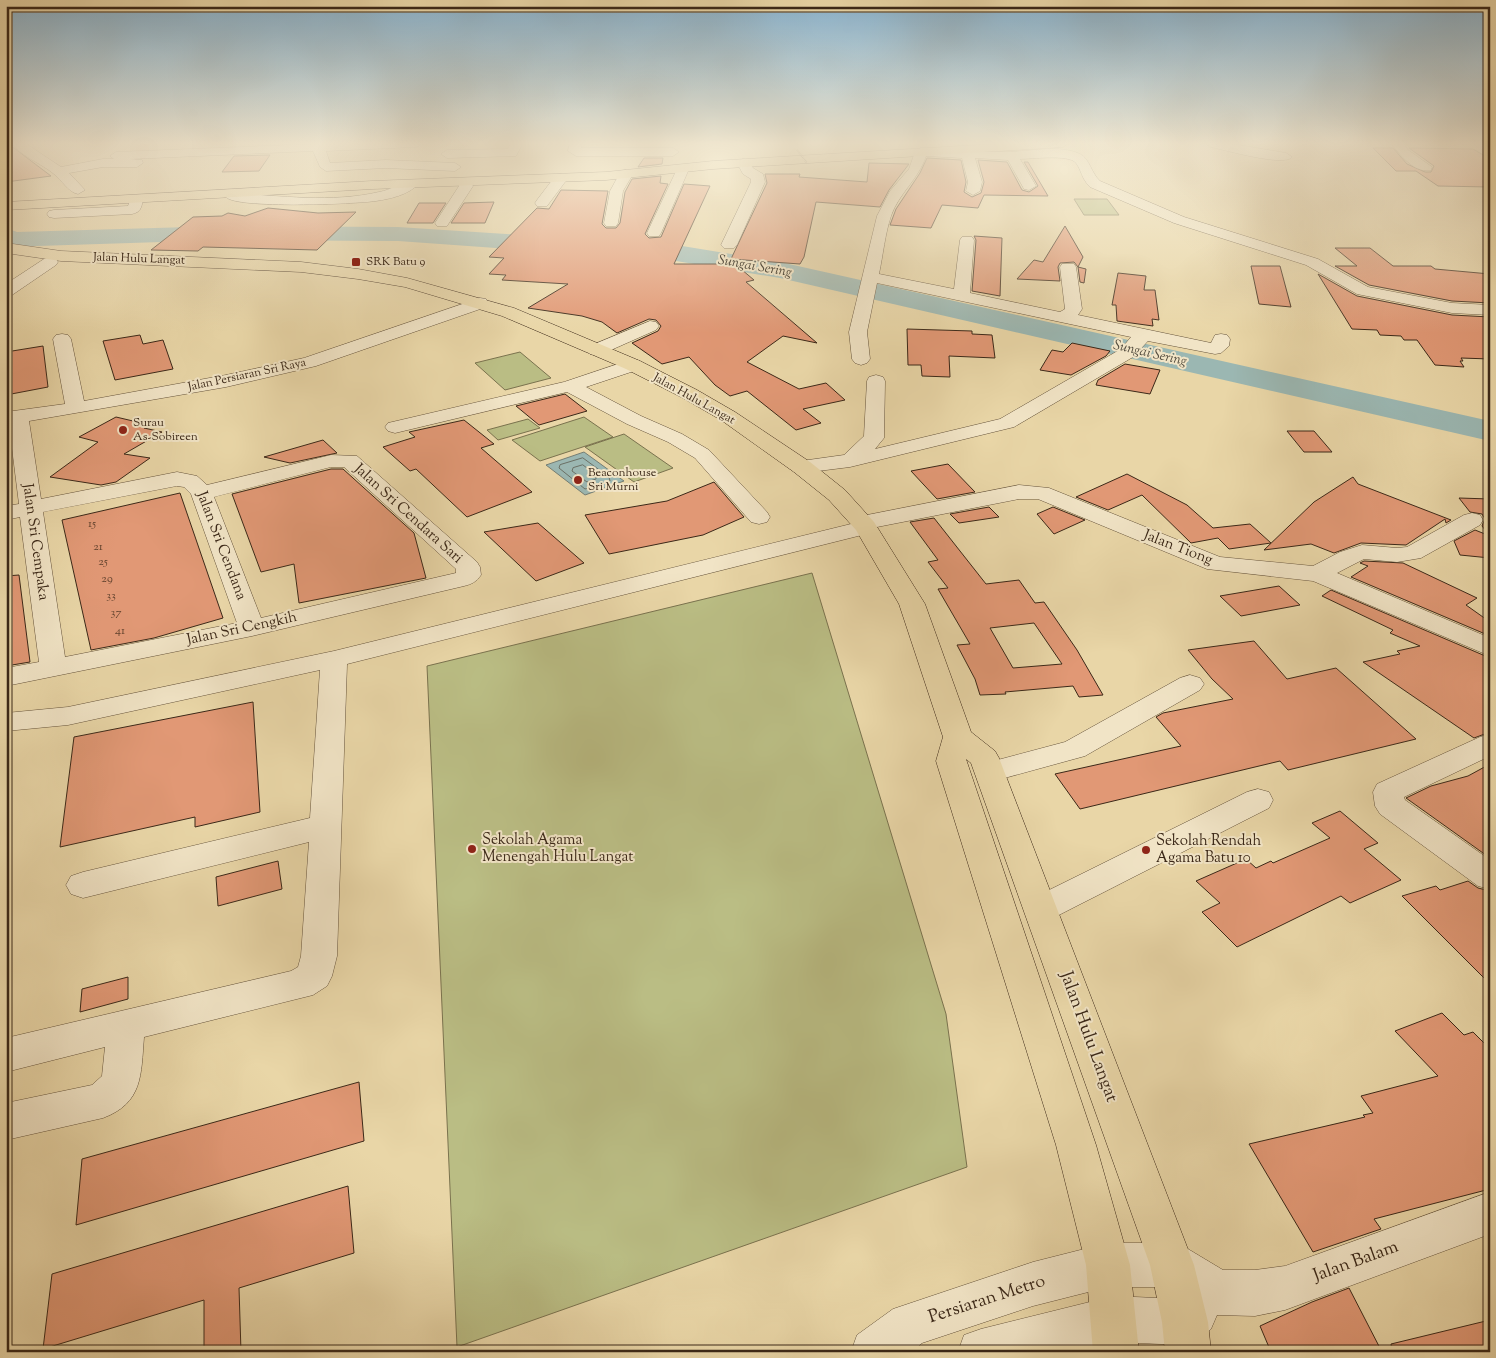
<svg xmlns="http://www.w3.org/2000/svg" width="1496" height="1358" viewBox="0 0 1496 1358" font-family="'Sorts Mill Goudy',serif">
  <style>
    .green { fill: #babd84; stroke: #7a724e }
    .water { fill: #9bb7b2; stroke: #757e74 }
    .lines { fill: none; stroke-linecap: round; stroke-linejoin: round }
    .shore { stroke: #6b7065; stroke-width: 1 }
    .river { fill: #9bb7b2; fill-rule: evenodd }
    .building { fill: #e19875; stroke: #3b2818; fill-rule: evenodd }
    .minor-casing { stroke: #66543c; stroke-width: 1 }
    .major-casing { stroke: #3b2818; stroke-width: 1 }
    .minor { fill: #f1e4c6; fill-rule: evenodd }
    .major { fill: #e9d6a7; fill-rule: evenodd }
    .path-bridge { stroke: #3b2818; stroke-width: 2; stroke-dasharray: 0.5 1; stroke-linecap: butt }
    .poi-dot { fill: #8f2418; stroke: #f1e4c6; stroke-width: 2 }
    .labels { text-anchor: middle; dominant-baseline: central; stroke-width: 4; stroke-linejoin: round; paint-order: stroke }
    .far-street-label { font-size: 12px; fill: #3b2818; stroke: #f1e4c6 }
    .far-poi-label { font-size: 12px; fill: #3b2818; stroke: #f1e4c6; text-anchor: start }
    .number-label { font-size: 12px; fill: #64442f }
    .far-water-label { font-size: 14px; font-style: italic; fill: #534c3e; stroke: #f1e4c6 }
    .street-label { font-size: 15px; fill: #3b2818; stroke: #f1e4c6 }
    .poi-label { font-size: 15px; fill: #3b2818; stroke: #f1e4c6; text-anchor: start }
    .near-street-label { font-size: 18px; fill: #3b2818; stroke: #f1e4c6 }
  </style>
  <rect width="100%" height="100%" fill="#e9d6a7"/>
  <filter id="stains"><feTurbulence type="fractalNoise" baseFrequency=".004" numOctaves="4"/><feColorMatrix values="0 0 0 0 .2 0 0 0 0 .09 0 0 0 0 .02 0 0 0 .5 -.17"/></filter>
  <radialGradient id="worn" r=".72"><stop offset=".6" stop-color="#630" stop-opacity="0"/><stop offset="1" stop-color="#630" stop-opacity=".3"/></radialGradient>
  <path class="green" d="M1074 199H1107L1119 215H1084Z
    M520 352 551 378 505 390 475 363Z
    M584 417 613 437 540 461 512 440Z
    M528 419 540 428 498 440 487 430Z
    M624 434 673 468 634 482 585 447Z
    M812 573 946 1014 967 1167 457 1347 427 666Z"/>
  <path class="water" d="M584 452 624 481 585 495 546 465Z"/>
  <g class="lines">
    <path class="shore" d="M583 458 609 477 610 481 585 489 559 468 560 465Z
      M583 465 596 475V479L587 482 572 471 573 468Z"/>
    <path class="river" d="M224 226 398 227 676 245 780 262 1490 421V441L780 278 676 261 398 241 224 240 6 247V228L17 232Z"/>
  </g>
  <path class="building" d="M6 144 14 148 51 176 6 182Z
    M1373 148H1393L1407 164 1425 172H1431L1434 166 1409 148 1473 149 1490 159V187L1438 186 1416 171H1396Z
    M270 155 259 171 222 172 234 156Z
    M644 158H663L662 164 638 167Z
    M927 158 961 160 966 182 964 192 972 197 981 193 984 182 978 160 1007 162 1022 190 1029 192 1038 186 1024 162H1028L1048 196 984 195 978 208 942 205 931 228 890 225 896 209 920 173Z
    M869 163 909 164 889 190 880 207 816 202 804 257 800 264 731 259 767 183 765 174H800L799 177 867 182Z
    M661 176 660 183 668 184 645 234 649 238 661 237 684 184 710 186 674 264H735L754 280 746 282 817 343 783 336 747 362 799 389 826 383 845 400 803 409 821 423 796 430 747 391 730 396 715 385 689 357 662 364 632 343 658 331 661 326 656 320 649 319 617 333 602 322 582 316 528 308 568 284 502 280 506 275 489 274 504 258 489 257 537 208 549 209 561 190 608 191 602 224 606 228H616L620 223 625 192 632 179Z
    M494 202 485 223H451L464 203Z
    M419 203H446L433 223H407Z
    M268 208 318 213 356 212 317 250 203 247 198 251 151 250 193 217 222 216 228 213 245 216Z
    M1065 226 1083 257 1078 267 1086 269 1084 283 1080 282 1078 267 1074 262 1060 263 1058 267 1060 281 1017 279 1034 260 1043 262Z
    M974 236 1002 238 1000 296 972 291 976 240Z
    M1335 248H1370L1393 266H1431L1435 269 1490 274V303L1452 301 1369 285 1335 266H1357Z
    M1251 266H1280L1291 307 1259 304Z
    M1118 273 1146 276 1144 290H1155L1159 320 1152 319 1153 326 1117 321 1116 305H1112Z
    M1318 274 1357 296 1452 315 1490 317V359L1461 358 1463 361H1460L1464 367 1435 365 1417 340H1404L1401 336 1380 335 1377 330 1352 329Z
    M907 329 972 331V334L992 335 995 358 949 356 950 377 922 376 921 365H908Z
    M140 335 143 344 163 340 173 369 115 380 103 341Z
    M1072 343 1110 351 1106 356 1071 375 1040 370 1052 350 1063 352Z
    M43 346 48 387 6 395V352Z
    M1125 364 1160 370 1150 394 1096 385 1098 380Z
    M565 394 587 411 539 425 516 406Z
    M116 417 150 425 144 428 162 432 124 454 150 458 116 482 101 485 50 477 98 442 79 437Z
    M464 420 494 444 481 448 532 492 467 517 416 469 410 471 383 447 415 437 409 432Z
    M1287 431H1314L1332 452H1304Z
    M323 440 337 453 290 463 264 457Z
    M948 464 975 492 937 499 911 471Z
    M331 469H343L414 533 426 578 299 603 294 564 261 572 232 494Z
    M1127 474 1187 505 1213 528 1250 524 1271 543 1229 549 1218 538 1191 543 1142 495 1108 510 1076 497Z
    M1353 477 1358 484 1451 520 1446 523 1445 519 1406 545 1361 543 1334 553 1311 544 1264 550 1314 502Z
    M714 482 744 517 703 535 609 554 585 515 667 501Z
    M180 493 223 618 154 638 91 650 62 520Z
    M1459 498 1490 499V536L1482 526 1485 519 1482 514 1470 512Z
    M989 507 999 517 959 523 950 514Z
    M1053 507 1085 520 1054 534 1037 514Z
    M934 518 986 584 1019 580 1035 603 1044 602 1077 650 1103 695 1079 697 1073 686 1005 692 1006 694 980 695 975 679 957 645 970 644 938 589 948 588 928 562 938 560 910 522ZM1034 623 1062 664 1013 668 990 628Z
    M538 523 584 563 536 581 484 532Z
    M1475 530 1490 536V558L1460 555 1454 541Z
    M1364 561 1403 563 1477 598 1466 605 1490 622V636L1351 577 1368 566 1360 563Z
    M19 575 30 662 6 666V576Z
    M1279 586 1300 605 1241 616 1220 596Z
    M1331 590 1490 658V732L1474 738 1363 662 1400 654 1397 651 1420 646 1390 633 1393 630 1322 596Z
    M1254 641 1287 679 1336 668 1416 739 1288 770 1280 761 1080 809 1055 774 1181 746 1156 717 1163 713 1233 699 1212 679 1188 650Z
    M253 702 260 812 195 827V817L60 847 74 737Z
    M1490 764V858L1406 798 1431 786 1468 776Z
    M1340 811 1378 843 1364 849 1401 880 1350 903 1341 896 1237 947 1202 912 1220 903 1196 881 1246 859 1256 868 1271 861 1273 863 1330 838 1312 823Z
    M278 861 282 889 218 906 216 877Z
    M1468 881 1478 888 1490 891V984L1402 896 1436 886 1440 890Z
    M128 977V999L80 1012 82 989Z
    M1442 1013 1464 1035 1473 1032 1490 1049V1189L1374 1219 1381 1229 1313 1252 1249 1144 1365 1117 1363 1115 1373 1113 1361 1096 1438 1076 1395 1031Z
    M359 1082 364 1141 76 1225 82 1159Z
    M348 1186 354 1253 239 1288 241 1352H204V1300L43 1349 52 1274Z
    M1349 1288 1382 1352H1271L1260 1326 1312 1302Z
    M1490 1320V1352H1392L1391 1344Z"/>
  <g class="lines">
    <defs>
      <path id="minor" d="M12 143H25L61 167 103 159H114L110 156 116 152 340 143H421L419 146 415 147 326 151 330 163 386 160 455 163 461 167 455 171 386 168 326 171 320 167 313 151 130 159 142 160 143 163 137 167H103L69 173 85 190 78 194C68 192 62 180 54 174 41 163 22 157 12 143Z
        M511 143H523L516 156 447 158 441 154 447 150 508 149Z
        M570 143H582L581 148H673L679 152 673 156H576L568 151Z
        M1205 143H1227L1286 153 1292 157C1284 167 1225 150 1211 147Z
        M1391 143H1403L1408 150 1432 167 1431 170C1415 174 1399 154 1391 143Z
        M921 148C949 150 978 152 1006 152 1029 152 1059 144 1080 154 1090 159 1091 173 1100 181L1184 217 1318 259 1368 287 1452 303 1490 305V315L1452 313 1357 294 1306 265 1174 223 1090 187C1081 178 1082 171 1076 163 1069 154 1031 159 1020 159L1036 186 1029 190 1024 189 1008 160 975 158 982 182 980 191 973 195 966 191 968 182 962 158 926 156C918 180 899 193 891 216 885 234 883 255 879 274L954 289 960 240 962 237H972L974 240 970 293 1060 312 1065 309 1060 267 1062 264H1074L1076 267 1082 309 1078 315 1211 343 1215 335 1221 334 1227 335 1230 339 1229 346 1221 353 1215 354 1148 341 1133 357 1014 427 850 467 802 473 794 472 791 467 794 462 844 455 864 436 867 381 869 377 876 375 883 377 885 381 884 438 875 449 1000 419 1121 349 1131 337 877 283 867 332 870 359 867 363 861 365 855 363 852 359 849 332 877 216 890 191 909 169 915 152Z
        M743 159 748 160 753 168 763 174 765 182 737 245 734 248H724L721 245 751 182V179L743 174 737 163Z
        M683 165 689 169 661 233 659 236H649L647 233 677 169Z
        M626 170 633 174 623 191 618 223 616 226H606L604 223 610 191 621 171Z
        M561 174 568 178 547 206H537L535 203 537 200 556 175Z
        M464 178 469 179 473 186 447 226H437L435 223 459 186 457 182Z
        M411 180 418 184C409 195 389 199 376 201 356 204 236 209 226 197L233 193C280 196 332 203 379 192 391 190 400 183 411 180Z
        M136 196 143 200C141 208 141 212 132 214L54 218 49 217 47 214 49 211 54 210 128 206 131 197Z
        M50 257 56 259 58 262 56 265 12 295 6 297V284L44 259Z
        M480 298 486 299 488 303 486 307 316 366 226 387 29 421 41 499 177 472 197 476 207 485 331 455 357 456 477 562 480 567 481 575C476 582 472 584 464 586L252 636 6 686V668L39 662 20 517 6 520V506L19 504 9 424H6V412L65 404 53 339 56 335 62 334 68 335 71 339 84 401 226 375 304 358ZM331 467H344L456 569V573L261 618 214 497ZM177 486 184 487 191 494 237 623 65 657 43 512Z
        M650 321 656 322 659 326 656 330 602 354 596 355 590 354 587 350 590 346Z
        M633 359 640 361 642 365 640 369 586 387 641 416 682 434 709 450 767 512 770 517 767 522 759 524 751 522 695 458 668 442 627 424 567 392 395 433 388 431 385 427 388 423 564 382Z
        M1019 485 1049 488 1220 557 1313 566 1340 552 1362 545 1397 548 1407 547 1464 515 1472 513 1480 515 1483 520 1480 525 1421 558 1397 562 1364 559 1337 573 1490 638V656L1313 581 1207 569 1038 499H1019L877 527 874 532 347 664 337 956 332 976 327 986 313 995 144 1037C141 1075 143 1103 103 1118L6 1140V1103L92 1085 102 1076 105 1047 6 1072V1038L291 971 298 967 301 956 309 842 83 898 71 894 66 885 71 876 83 872 310 818 320 670 68 725 6 731V713L68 707 334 651 851 524 854 518 862 516Z
        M1190 675 1200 678 1204 684 1200 690 1085 756 990 782 979 779 975 772 979 765 1065 742 1180 678Z
        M1490 734V756L1404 797 1405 800 1490 860V889L1478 886 1380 814 1375 806 1373 792 1377 784 1480 737Z
        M1258 789 1269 792 1273 800 1269 808 1053 918 1041 922 1029 918 1024 909 1029 900 1247 792Z
        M1490 1192V1234L1285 1310 1255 1316 1217 1315 1211 1329 1201 1338 1185 1345 1114 1342 1075 1352H958L964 1335 981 1329 1114 1296 1177 1299 1181 1296 1167 1287H1108L1033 1306 922 1343 912 1352H851L857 1335 893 1309 1033 1262 1108 1243H1172L1188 1249 1223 1270H1255L1285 1266Z"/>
      <path id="major" d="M1011 143H1069L1063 147 713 169 606 180 372 189 6 210V202L372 181 606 172 713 161Z
        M6 243 61 251 301 262 358 269 407 278 514 308 640 361 697 390 735 412 810 462 845 490 874 522 925 604 971 732 995 751 999 758 1194 1265 1208 1322 1211 1352H1165L1162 1322 1150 1265 971 763 966 759 1096 1145 1130 1265 1139 1352H1093L1086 1265 1056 1145 936 761 943 737 899 604 856 530 829 500 794 472 721 420 683 398 626 369 502 316 405 287 358 279 301 272 61 261 6 253Z"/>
    </defs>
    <use href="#minor" class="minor-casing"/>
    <use href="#major" class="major-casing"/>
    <use href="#minor" class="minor"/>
    <use href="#major" class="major"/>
    <path class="path-bridge" d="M797 150 807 163"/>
  </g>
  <linearGradient id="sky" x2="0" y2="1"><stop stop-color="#89b5d2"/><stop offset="0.43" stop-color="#f5edd7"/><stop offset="1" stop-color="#f5edd7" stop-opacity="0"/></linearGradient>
  <rect width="1496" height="333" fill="url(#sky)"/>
  <g class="poi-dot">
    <rect x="351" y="257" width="10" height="10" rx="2.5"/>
    <circle cx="123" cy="430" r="5"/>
    <circle cx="578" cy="480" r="5"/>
    <circle cx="472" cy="849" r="5"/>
    <circle cx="1146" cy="850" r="5"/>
  </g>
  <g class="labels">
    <g class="far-street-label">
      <text transform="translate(139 259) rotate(2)">Jalan Hulu Langat</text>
      <text transform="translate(247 375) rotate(-12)">Jalan Persiaran Sri Raya</text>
      <text transform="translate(694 399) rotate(29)">Jalan Hulu Langat</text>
    </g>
    <g class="far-poi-label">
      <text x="366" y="262">SRK Batu 9</text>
      <text x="133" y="423">Surau<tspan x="133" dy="14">As-Sobireen</tspan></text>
      <text x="588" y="473">Beaconhouse<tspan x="588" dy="14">Sri Murni</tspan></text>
    </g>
    <g class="number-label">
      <text x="92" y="524">15</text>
      <text x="98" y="547">21</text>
      <text x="103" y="562">25</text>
      <text x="107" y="579">29</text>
      <text x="111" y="596">33</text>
      <text x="116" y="613">37</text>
      <text x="120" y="631">41</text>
    </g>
    <g class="far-water-label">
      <text transform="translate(755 267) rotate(10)">Sungai Sering</text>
      <text transform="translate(1150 354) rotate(13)">Sungai Sering</text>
    </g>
    <g class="street-label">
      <text transform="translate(408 514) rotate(42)">Jalan Sri Cendara Sari</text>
      <text transform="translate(35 542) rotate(82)">Jalan Sri Cempaka</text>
      <text transform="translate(221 546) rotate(69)">Jalan Sri Cendana</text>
      <text transform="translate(1178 548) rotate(21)">Jalan Tiong</text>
      <text transform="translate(242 629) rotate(-12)">Jalan Sri Cengkih</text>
    </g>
    <g class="poi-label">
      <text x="482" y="840">Sekolah Agama<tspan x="482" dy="17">Menengah Hulu Langat</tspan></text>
      <text x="1156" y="841">Sekolah Rendah<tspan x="1156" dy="17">Agama Batu 10</tspan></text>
    </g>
    <g class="near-street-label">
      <text transform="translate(1088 1037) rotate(70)">Jalan Hulu Langat</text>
      <text transform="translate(1356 1262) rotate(-20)">Jalan Balam</text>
      <text transform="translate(987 1300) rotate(-18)">Persiaran Metro</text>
    </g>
  </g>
  <rect width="1496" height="1358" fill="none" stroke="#e9d6a7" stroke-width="25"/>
  <rect x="8" y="8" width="1481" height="1343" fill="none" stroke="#3b2818" stroke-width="2.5"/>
  <rect x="12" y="12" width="1471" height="1333" fill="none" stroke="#3b2818"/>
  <rect width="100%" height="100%" filter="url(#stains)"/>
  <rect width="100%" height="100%" fill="url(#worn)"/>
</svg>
